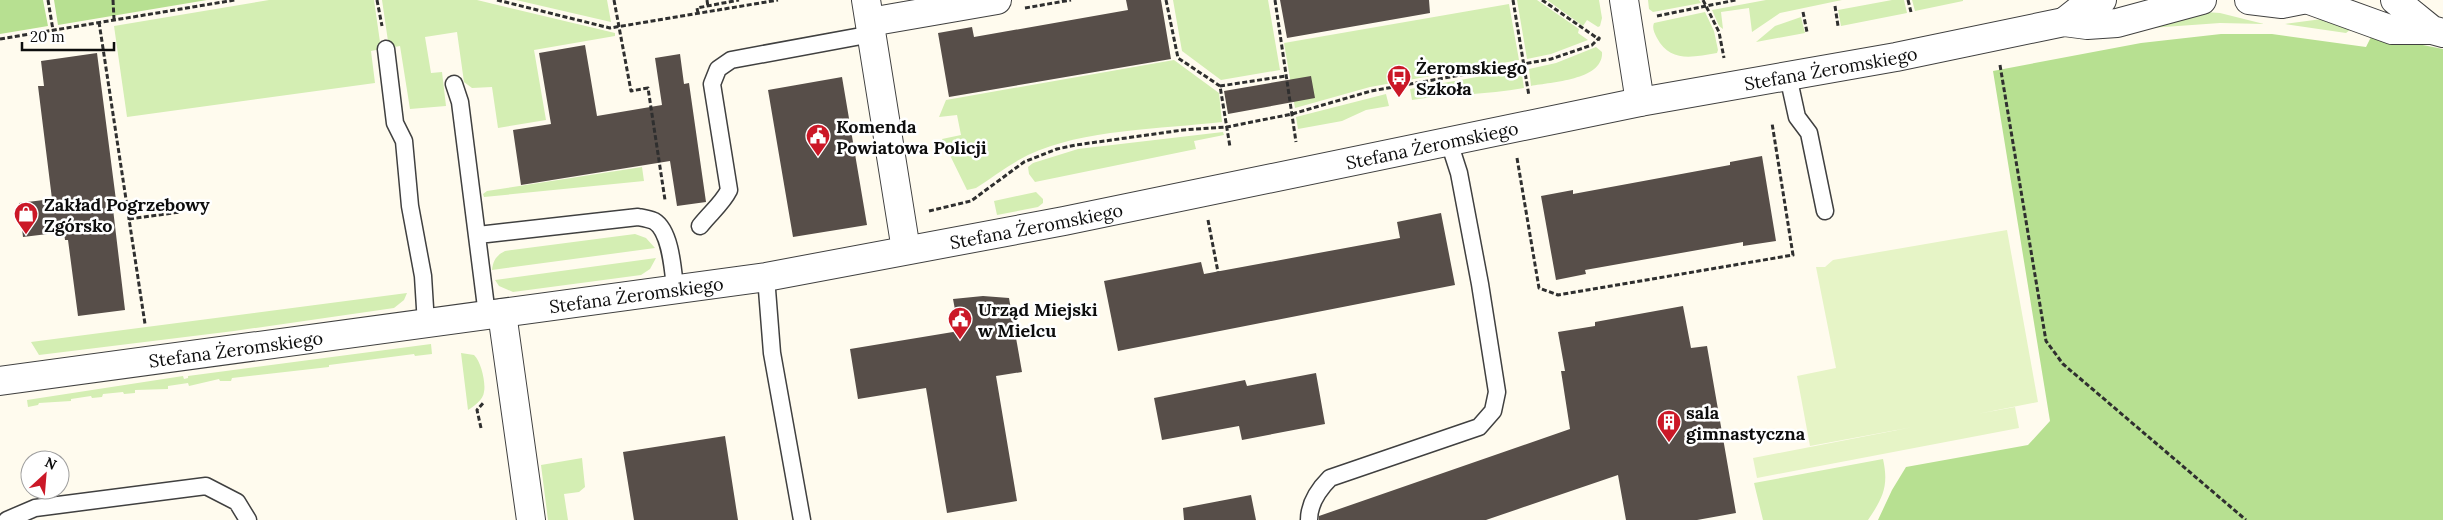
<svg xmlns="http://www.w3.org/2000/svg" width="2443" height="520" viewBox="0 0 2443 520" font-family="Lora,serif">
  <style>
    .green { fill: #d4eeb3 }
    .forest { fill: #b7e091 }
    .pitch { fill: #e6f4c6 }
    .building { fill: #574e49 }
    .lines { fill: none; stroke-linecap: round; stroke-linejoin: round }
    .service-casing { stroke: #404040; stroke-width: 19 }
    .minor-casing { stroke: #404040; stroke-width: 30 }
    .tertiary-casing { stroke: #404040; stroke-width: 30 }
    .path { stroke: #2f2f2f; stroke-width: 3; stroke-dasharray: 5 2.5; stroke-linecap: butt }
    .service { stroke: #fff; stroke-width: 16 }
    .minor { stroke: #fff; stroke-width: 28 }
    .tertiary { stroke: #fff; stroke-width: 28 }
    .labels { text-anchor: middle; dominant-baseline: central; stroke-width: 5; stroke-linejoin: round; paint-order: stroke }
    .poi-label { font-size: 18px; font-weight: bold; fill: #0d0d0d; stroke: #fff; text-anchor: start }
    .street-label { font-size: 18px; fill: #0d0d0d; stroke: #fff }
  </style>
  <rect width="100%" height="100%" fill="#fffbee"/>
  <path class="green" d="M269 0H374L381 49 371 51 375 83 127 117 114 26Z
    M382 0H477L615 33V36L534 50 546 120 498 128 492 87 472 88 464 82 457 32 425 37 431 73 442 72 446 106 410 109 400 46 389 48Z
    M516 0H607L611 22Z
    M1173 0H1268L1280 70 1221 80 1182 51Z
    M1517 0H1537L1579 29 1578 33 1588 40 1551 54 1527 59Z
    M1547 0H1599L1602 18 1600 26 1598 27 1587 20 1583 26Z
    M1648 0H1699L1701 3 1653 12 1649 9Z
    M1766 0H1842L1780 13 1752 32 1749 8 1721 12 1723 29 1719 26 1712 10Z
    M1892 0H1904L1907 13 1841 26 1838 10Z
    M1912 0H1963V1L1915 11Z
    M1509 4 1519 60 1370 87 1295 108 1284 43Z
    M1705 12 1714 31 1718 50 1717 53C1693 57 1670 63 1657 38 1654 32 1652 28 1654 23Z
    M2205 12 2220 13 2264 24 2220 23 2150 28Z
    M1801 17 1805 33 1756 42 1775 26Z
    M2322 19 2355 26 2346 33 2285 24Z
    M1596 47 1602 52C1604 80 1552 82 1531 86L1529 69 1556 63Z
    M1174 60 1219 93 1222 122C1162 129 1083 129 1028 155 1010 164 993 177 976 188L967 190 942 139 961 135 957 115 939 117 946 100Z
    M1521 69 1524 88C1486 95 1449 94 1412 100L1410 89Z
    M1386 94 1389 106 1366 110 1342 121 1298 129 1296 117Z
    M1223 132 1224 135 1194 141 1196 149 1035 182 1029 174 1028 167 1033 163 1078 149Z
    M642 167 644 181 484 197 483 194 487 191Z
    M1036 192 1043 199V203L1038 207 997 215 994 201Z
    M635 234 646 238 655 248 492 270C493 260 497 255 505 251Z
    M656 258 650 269 641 275 513 292 499 286 495 280Z
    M407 293 404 300 394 308 234 331 39 355 31 342Z
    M431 344 432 354 415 356 414 354 329 365V367L232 378 231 381H220L219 379 189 386 188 383 168 386V389L135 390V393L124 394 123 392 103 394 102 397 92 398 91 396 71 399V401L39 403 38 405 28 407 27 400 183 376 184 379 188 378V376Z
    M461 353 474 355C481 361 486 383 484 392 483 400 474 406 468 410Z
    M582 458 585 487 579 492 564 494 568 520H548L541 465Z
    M1883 459C1889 486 1883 498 1868 520H1763L1754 483Z"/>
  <path class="forest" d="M0 0H43L48 26 0 34Z
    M54 0H207L58 25Z
    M2221 34H2272L2366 47 2372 35 2443 49V520H1878L1892 490 1906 467 2028 445 2050 421 1993 71 2141 43Z"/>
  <path class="pitch" d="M2007 230 2038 402 1977 414 2015 407 2019 428 1757 478 1753 458 1913 427 1810 446 1797 376 1836 368 1816 267H1825L1833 260Z"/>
  <path class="building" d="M1126 0H1161L1171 59 949 97 938 33 972 27 974 37 1128 10Z
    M1280 0H1429L1430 13 1287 38Z
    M585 45 597 116 662 105 655 58 680 54 684 84 689 83 706 202 677 206 670 161 521 185 513 130 551 124 539 53Z
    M97 53 117 208 113 209 125 310 78 316 68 240H65L64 232 23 237 19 203 52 199 38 86H44L41 61Z
    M1311 76 1315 98 1228 114 1224 91Z
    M842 77 867 225 793 237 768 90Z
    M1762 156 1776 241 1743 246V242L1585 270 1586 274 1556 280 1541 196 1573 190V194L1730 165V162Z
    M1441 213 1455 285 1118 351 1104 281 1201 262 1204 274 1400 238 1397 222Z
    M983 296 1009 298 1022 372 996 376 1017 501 947 513 926 388 858 399 850 349 959 331 953 299Z
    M1683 306 1691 348 1707 346 1736 513 1697 520H1626L1618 475 1486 520H1319V516L1570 429 1561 371H1565L1558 332 1595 326V322Z
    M1316 373 1325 424 1242 440 1239 426 1162 440 1154 398 1245 380 1247 386Z
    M725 436 738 520H634L623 452Z
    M1251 495 1256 520H1184L1183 508Z"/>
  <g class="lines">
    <defs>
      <path id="service" d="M386 49 395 123 404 141 410 206 423 276 426 324
        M1788 76 1797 117 1809 133 1825 211
        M454 84 460 102 487 315
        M700 226C710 213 722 204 729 190L712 84 718 69 731 60 872 34
        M478 235 638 217C643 218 649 219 654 221 671 231 673 271 675 288
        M766 277 772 353 802 520
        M7 520 35 508 206 486 237 502 248 520
        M1309 520C1309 503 1318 490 1330 478L1479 427 1493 411 1497 392 1480 284 1459 173 1449 142"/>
      <path id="minor" d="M866 0 906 250
        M1624 0 1640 102
        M2309 0 2392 30H2432L2443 33
        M2395 0 2432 30
        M870 22 997 0
        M502 313 531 520"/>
      <g id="tertiary">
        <path d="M2249 0 2282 4 2302 0"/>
        <path d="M2064 22 2083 7 2102 0"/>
        <path id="s1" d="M0 381 766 277 1064 221 1640 102 1896 57 2064 22 2087 25 2117 23 2202 0"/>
      </g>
    </defs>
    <use href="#service" class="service-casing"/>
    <use href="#minor" class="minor-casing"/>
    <use href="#tertiary" class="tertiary-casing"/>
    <path class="path" d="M48 0 53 30
      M113 0 114 19
      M377 0 382 26
      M497 0 610 28 778 0
      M614 0 631 91 648 88 665 200
      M707 0 708 7
      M1166 0 1178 58 1220 86 1230 147
      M1275 0 1296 142
      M1513 0 1529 96
      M1542 0 1600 40
      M1703 0 1719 32 1724 58
      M1908 0 1911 12
      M1835 6 1838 26
      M1025 8 1071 0
      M1803 12 1807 32
      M698 13 697 8 739 0
      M1657 16 1736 0
      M99 22 145 324
      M0 39 235 0
      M2000 65 2046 341 2063 364 2246 520
      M1220 86 1286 76
      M1517 158 1539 288 1558 295 1793 255 1772 123
      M929 211 971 201 1024 162 1057 149 1076 145 1183 130 1227 127 1292 114 1371 91 1551 59 1592 45 1600 37
      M129 219 180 212
      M1208 220 1218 272
      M481 428 477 410 484 402"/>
    <use href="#service" class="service"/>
    <use href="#minor" class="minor"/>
    <use href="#tertiary" class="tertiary"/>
  </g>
  <defs>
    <symbol id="bus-pin" viewBox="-11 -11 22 30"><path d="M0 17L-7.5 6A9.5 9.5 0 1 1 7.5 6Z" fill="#cb1827" stroke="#fff"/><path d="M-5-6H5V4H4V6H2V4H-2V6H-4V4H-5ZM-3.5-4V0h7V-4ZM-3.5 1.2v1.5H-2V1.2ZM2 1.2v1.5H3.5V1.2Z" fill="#fff"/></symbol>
    <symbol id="civic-pin" viewBox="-11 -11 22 30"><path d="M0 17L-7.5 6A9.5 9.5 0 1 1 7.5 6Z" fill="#cb1827" stroke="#fff"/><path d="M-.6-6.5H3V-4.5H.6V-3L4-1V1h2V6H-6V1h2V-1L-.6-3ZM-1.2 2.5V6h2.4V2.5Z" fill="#fff"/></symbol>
    <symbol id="shop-pin" viewBox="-11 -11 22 30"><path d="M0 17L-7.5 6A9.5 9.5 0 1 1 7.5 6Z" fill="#cb1827" stroke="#fff"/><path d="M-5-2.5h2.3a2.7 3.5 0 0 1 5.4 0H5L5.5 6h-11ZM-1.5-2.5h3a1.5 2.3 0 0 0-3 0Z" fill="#fff"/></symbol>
    <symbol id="building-pin" viewBox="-11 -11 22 30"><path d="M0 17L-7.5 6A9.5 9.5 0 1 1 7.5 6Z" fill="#cb1827" stroke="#fff"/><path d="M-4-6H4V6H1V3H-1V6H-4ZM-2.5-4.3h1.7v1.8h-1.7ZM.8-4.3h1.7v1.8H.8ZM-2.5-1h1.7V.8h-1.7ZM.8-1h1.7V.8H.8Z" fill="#fff"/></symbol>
  </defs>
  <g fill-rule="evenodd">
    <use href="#bus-pin" x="1385" y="63" width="28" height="38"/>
    <use href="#civic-pin" x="804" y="122" width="28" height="38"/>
    <use href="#shop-pin" x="12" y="200" width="28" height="38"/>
    <use href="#civic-pin" x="946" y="305" width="28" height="38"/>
    <use href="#building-pin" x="1655" y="408" width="28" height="38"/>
  </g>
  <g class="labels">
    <g class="poi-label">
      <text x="1416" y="67">Żeromskiego<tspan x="1416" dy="21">Szkoła</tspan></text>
      <text x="836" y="126">Komenda<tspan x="836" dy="21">Powiatowa Policji</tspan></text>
      <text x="44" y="204">Zakład Pogrzebowy<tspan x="44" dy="21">Zgórsko</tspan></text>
      <text x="978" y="309">Urząd Miejski<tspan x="978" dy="21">w Mielcu</tspan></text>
      <text x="1686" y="412">sala<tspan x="1686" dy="21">gimnastyczna</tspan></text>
    </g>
    <g class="street-label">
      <text stroke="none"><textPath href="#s1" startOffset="1858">Stefana Żeromskiego</textPath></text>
      <text stroke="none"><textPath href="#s1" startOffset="1452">Stefana Żeromskiego</textPath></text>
      <text stroke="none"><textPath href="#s1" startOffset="1048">Stefana Żeromskiego</textPath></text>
      <text stroke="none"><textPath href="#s1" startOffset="642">Stefana Żeromskiego</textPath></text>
      <text stroke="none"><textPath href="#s1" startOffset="238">Stefana Żeromskiego</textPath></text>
    </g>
  </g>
  <g transform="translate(45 475) rotate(26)"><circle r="24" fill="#ffffff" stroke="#9e9e9e"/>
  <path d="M0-4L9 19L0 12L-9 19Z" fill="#cb1827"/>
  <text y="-8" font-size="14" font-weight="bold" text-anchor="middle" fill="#0d0d0d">N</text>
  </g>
  <path d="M22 42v8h92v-8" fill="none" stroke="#0d0d0d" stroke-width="2.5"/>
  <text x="30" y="42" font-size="15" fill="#0d0d0d" stroke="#ffffff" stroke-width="4" paint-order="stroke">20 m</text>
</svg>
